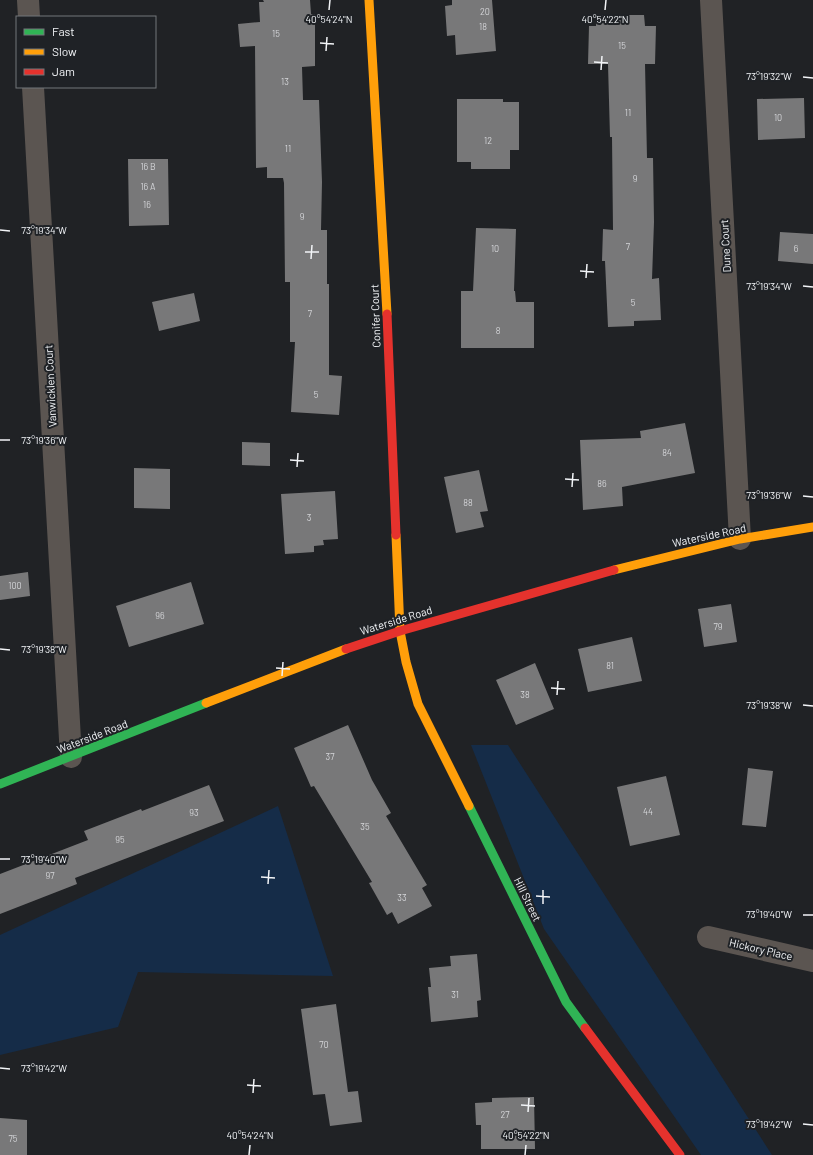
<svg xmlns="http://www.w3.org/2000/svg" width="813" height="1155" viewBox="0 0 813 1155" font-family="Barlow,sans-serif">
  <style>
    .green { fill: #152c48 }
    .building { fill: #787879 }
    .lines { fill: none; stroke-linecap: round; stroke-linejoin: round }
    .street { stroke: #5b5551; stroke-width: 22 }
    .fast { stroke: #30b455; stroke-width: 9 }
    .slow { stroke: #ff9f0a; stroke-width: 9 }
    .jam { stroke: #e5322d; stroke-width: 9 }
    .ticks { fill: none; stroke: #f2f4f7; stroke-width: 1.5 }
    .labels { text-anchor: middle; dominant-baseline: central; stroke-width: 4; stroke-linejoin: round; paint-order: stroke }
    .number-label { font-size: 9px; fill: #d4d5d8 }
    .street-label { font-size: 11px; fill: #f2f4f7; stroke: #1f2226 }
    .ticks-label { font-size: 10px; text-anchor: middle; fill: #f2f4f7; stroke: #1f2226; stroke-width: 4; stroke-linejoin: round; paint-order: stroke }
  </style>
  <rect width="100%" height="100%" fill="#202225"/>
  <path class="green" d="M471 745H508L772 1155H701L544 929Z
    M278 806 333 976 138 972 118 1027 0 1055V935Z"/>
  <path class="building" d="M263 0H310L311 14H315V66L302 67 303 100H319L322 182 321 230H327V284H329V375L342 376 339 415 291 412 295 342H290V282H285L284 183 283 178H267V167L256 168 255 46 240 47 238 24 260 22 259 2H264Z
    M452 0H492L496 51 456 55 455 35 447 36 445 6 452 5Z
    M596 15H644L645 26H656L655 64H645L647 158H653L654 222 652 279 659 278 661 320 634 321V326L608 327 605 261H602L603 229 613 230 612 137H610L608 64H588L589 26H596Z
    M804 98 805 138 758 140 757 99Z
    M457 99H503V102H519V150H510V169H471V162H457Z
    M128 159H168L169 225 129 226Z
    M476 228 516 229 514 291H515L516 302H534V348H461V291H473Z
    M780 232 813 234V264L778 261Z
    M194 293 200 321 159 331 152 302Z
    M685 423 695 473 622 487 623 506 583 510 580 440 641 438 640 431Z
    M242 442 270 443V466L242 465Z
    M134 468 170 469V509L134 508Z
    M479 470 488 511 480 512 484 527 456 533 444 477Z
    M335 491 338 539 323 540 324 545 314 546V552L285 554 281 494Z
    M28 572 30 596 0 600V576Z
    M191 582 204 624 129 647 116 606Z
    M731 604 737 642 704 647 698 609Z
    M632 637 642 681 588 692 578 649Z
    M535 663 554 709 516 725 496 680Z
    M348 725 372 780 391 813 386 816 427 885 422 888 432 906 398 924 392 912 387 915 369 883 372 882 314 786 311 787 294 748Z
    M748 768 773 771 766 827 742 825Z
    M666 776 680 835 630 846 617 787Z
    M209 785 224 821 75 878 77 884 0 914V874L88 840 84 831 141 809 142 811Z
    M477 954 481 1000 477 1001 478 1017 431 1022 428 987H431L429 968 451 966 450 956Z
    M336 1004 348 1092 358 1091 362 1122 330 1126 325 1094 313 1095 301 1009Z
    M534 1097 535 1149H481V1125H476L475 1103 492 1102V1098Z
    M0 1118 27 1120V1155H0Z"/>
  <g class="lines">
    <path class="street" d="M28 0 29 17
      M711 0 740 539
      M33 87 71 757
      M708 937 813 961"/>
    <path class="fast" d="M0 784 206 703
      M469 806 566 1002 585 1028"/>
    <path class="slow" d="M369 0 387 314
      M396 535 400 631 406 662 418 704 469 806
      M614 570 740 539 813 527
      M206 703 346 649"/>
    <path class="jam" d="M387 314 396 535
      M346 649 400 631 614 570
      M585 1028 680 1155"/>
  </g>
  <path class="ticks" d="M329 10 330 0M605 10 606 0M320 43 334 44M326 51 327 37M594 62 608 63M601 70 602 56M803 77 813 78M0 230 10 231M305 252H319M311 259 312 245M580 271 594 272M586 278 587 264M803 286 813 287M0 440H10M290 460 304 461M297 467 298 453M565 479 579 480M572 487 573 473M803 496 813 497M0 649 10 650M276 668 290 669M282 676 283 662M551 688 565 689M557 695 558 681M803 705 813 706M0 859H10M261 877 275 878M268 884 269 870M536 896 550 897M543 904V890M803 915H813M0 1068 10 1069M247 1085 261 1086M253 1093 254 1079M521 1105 535 1106M528 1112 529 1098M803 1124 813 1125M249 1155 250 1145M525 1155 526 1145"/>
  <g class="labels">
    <g class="number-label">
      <text x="485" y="11">20</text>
      <text x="483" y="26">18</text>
      <text x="276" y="33">15</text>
      <text x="622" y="45">15</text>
      <text x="285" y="81">13</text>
      <text x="628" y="112">11</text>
      <text x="778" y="117">10</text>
      <text x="488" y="140">12</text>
      <text x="288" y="148">11</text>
      <text x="148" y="166">16 B</text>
      <text x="635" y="178">9</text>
      <text x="148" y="186">16 A</text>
      <text x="147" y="204">16</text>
      <text x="302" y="216">9</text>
      <text x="628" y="246">7</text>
      <text x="495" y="248">10</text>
      <text x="796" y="248">6</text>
      <text x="633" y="302">5</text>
      <text x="310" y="313">7</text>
      <text x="498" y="330">8</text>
      <text x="316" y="394">5</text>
      <text x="667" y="452">84</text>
      <text x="602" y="483">86</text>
      <text x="468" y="502">88</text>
      <text x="309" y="517">3</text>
      <text x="15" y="585">100</text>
      <text x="160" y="615">96</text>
      <text x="718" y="626">79</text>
      <text x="610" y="665">81</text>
      <text x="525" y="694">38</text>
      <text x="330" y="756">37</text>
      <text x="648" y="811">44</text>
      <text x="194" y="812">93</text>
      <text x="365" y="826">35</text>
      <text x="120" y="839">95</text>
      <text x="50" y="875">97</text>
      <text x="402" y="897">33</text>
      <text x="455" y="994">31</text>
      <text x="324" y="1044">70</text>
      <text x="505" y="1114">27</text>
      <text x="13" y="1138">75</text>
    </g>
    <g class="street-label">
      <text transform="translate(725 246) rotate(-93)">Dune Court</text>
      <text transform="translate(375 316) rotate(-92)">Conifer Court</text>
      <text transform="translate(50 386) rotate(-93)">Vanwicklen Court</text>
      <text transform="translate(709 535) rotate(-12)">Waterside Road</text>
      <text transform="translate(396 620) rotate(-17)">Waterside Road</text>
      <text transform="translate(92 736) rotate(-21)">Waterside Road</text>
      <text transform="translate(528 899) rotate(64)">Hill Street</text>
      <text transform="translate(761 949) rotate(13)">Hickory Place</text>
    </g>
  </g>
  <g class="ticks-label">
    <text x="329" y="23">40°54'24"N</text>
    <text x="605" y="23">40°54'22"N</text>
    <text x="769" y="80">73°19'32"W</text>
    <text x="44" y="234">73°19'34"W</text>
    <text x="769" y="290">73°19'34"W</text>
    <text x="44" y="444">73°19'36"W</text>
    <text x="769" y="499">73°19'36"W</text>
    <text x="44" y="653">73°19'38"W</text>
    <text x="769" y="709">73°19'38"W</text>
    <text x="44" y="863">73°19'40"W</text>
    <text x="769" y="918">73°19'40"W</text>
    <text x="44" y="1072">73°19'42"W</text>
    <text x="769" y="1128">73°19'42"W</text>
    <text x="250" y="1139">40°54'24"N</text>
    <text x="526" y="1139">40°54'22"N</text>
  </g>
  <rect x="16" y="16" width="140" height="72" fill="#1f2226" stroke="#73767a"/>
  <rect x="24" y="29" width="20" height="6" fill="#30b455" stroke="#73767a"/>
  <text x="52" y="36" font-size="12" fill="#f2f4f7">Fast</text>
  <rect x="24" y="49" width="20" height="6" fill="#ff9f0a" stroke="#73767a"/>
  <text x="52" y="56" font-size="12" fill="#f2f4f7">Slow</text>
  <rect x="24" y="69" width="20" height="6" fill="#e5322d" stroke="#73767a"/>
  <text x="52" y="76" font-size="12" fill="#f2f4f7">Jam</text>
</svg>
